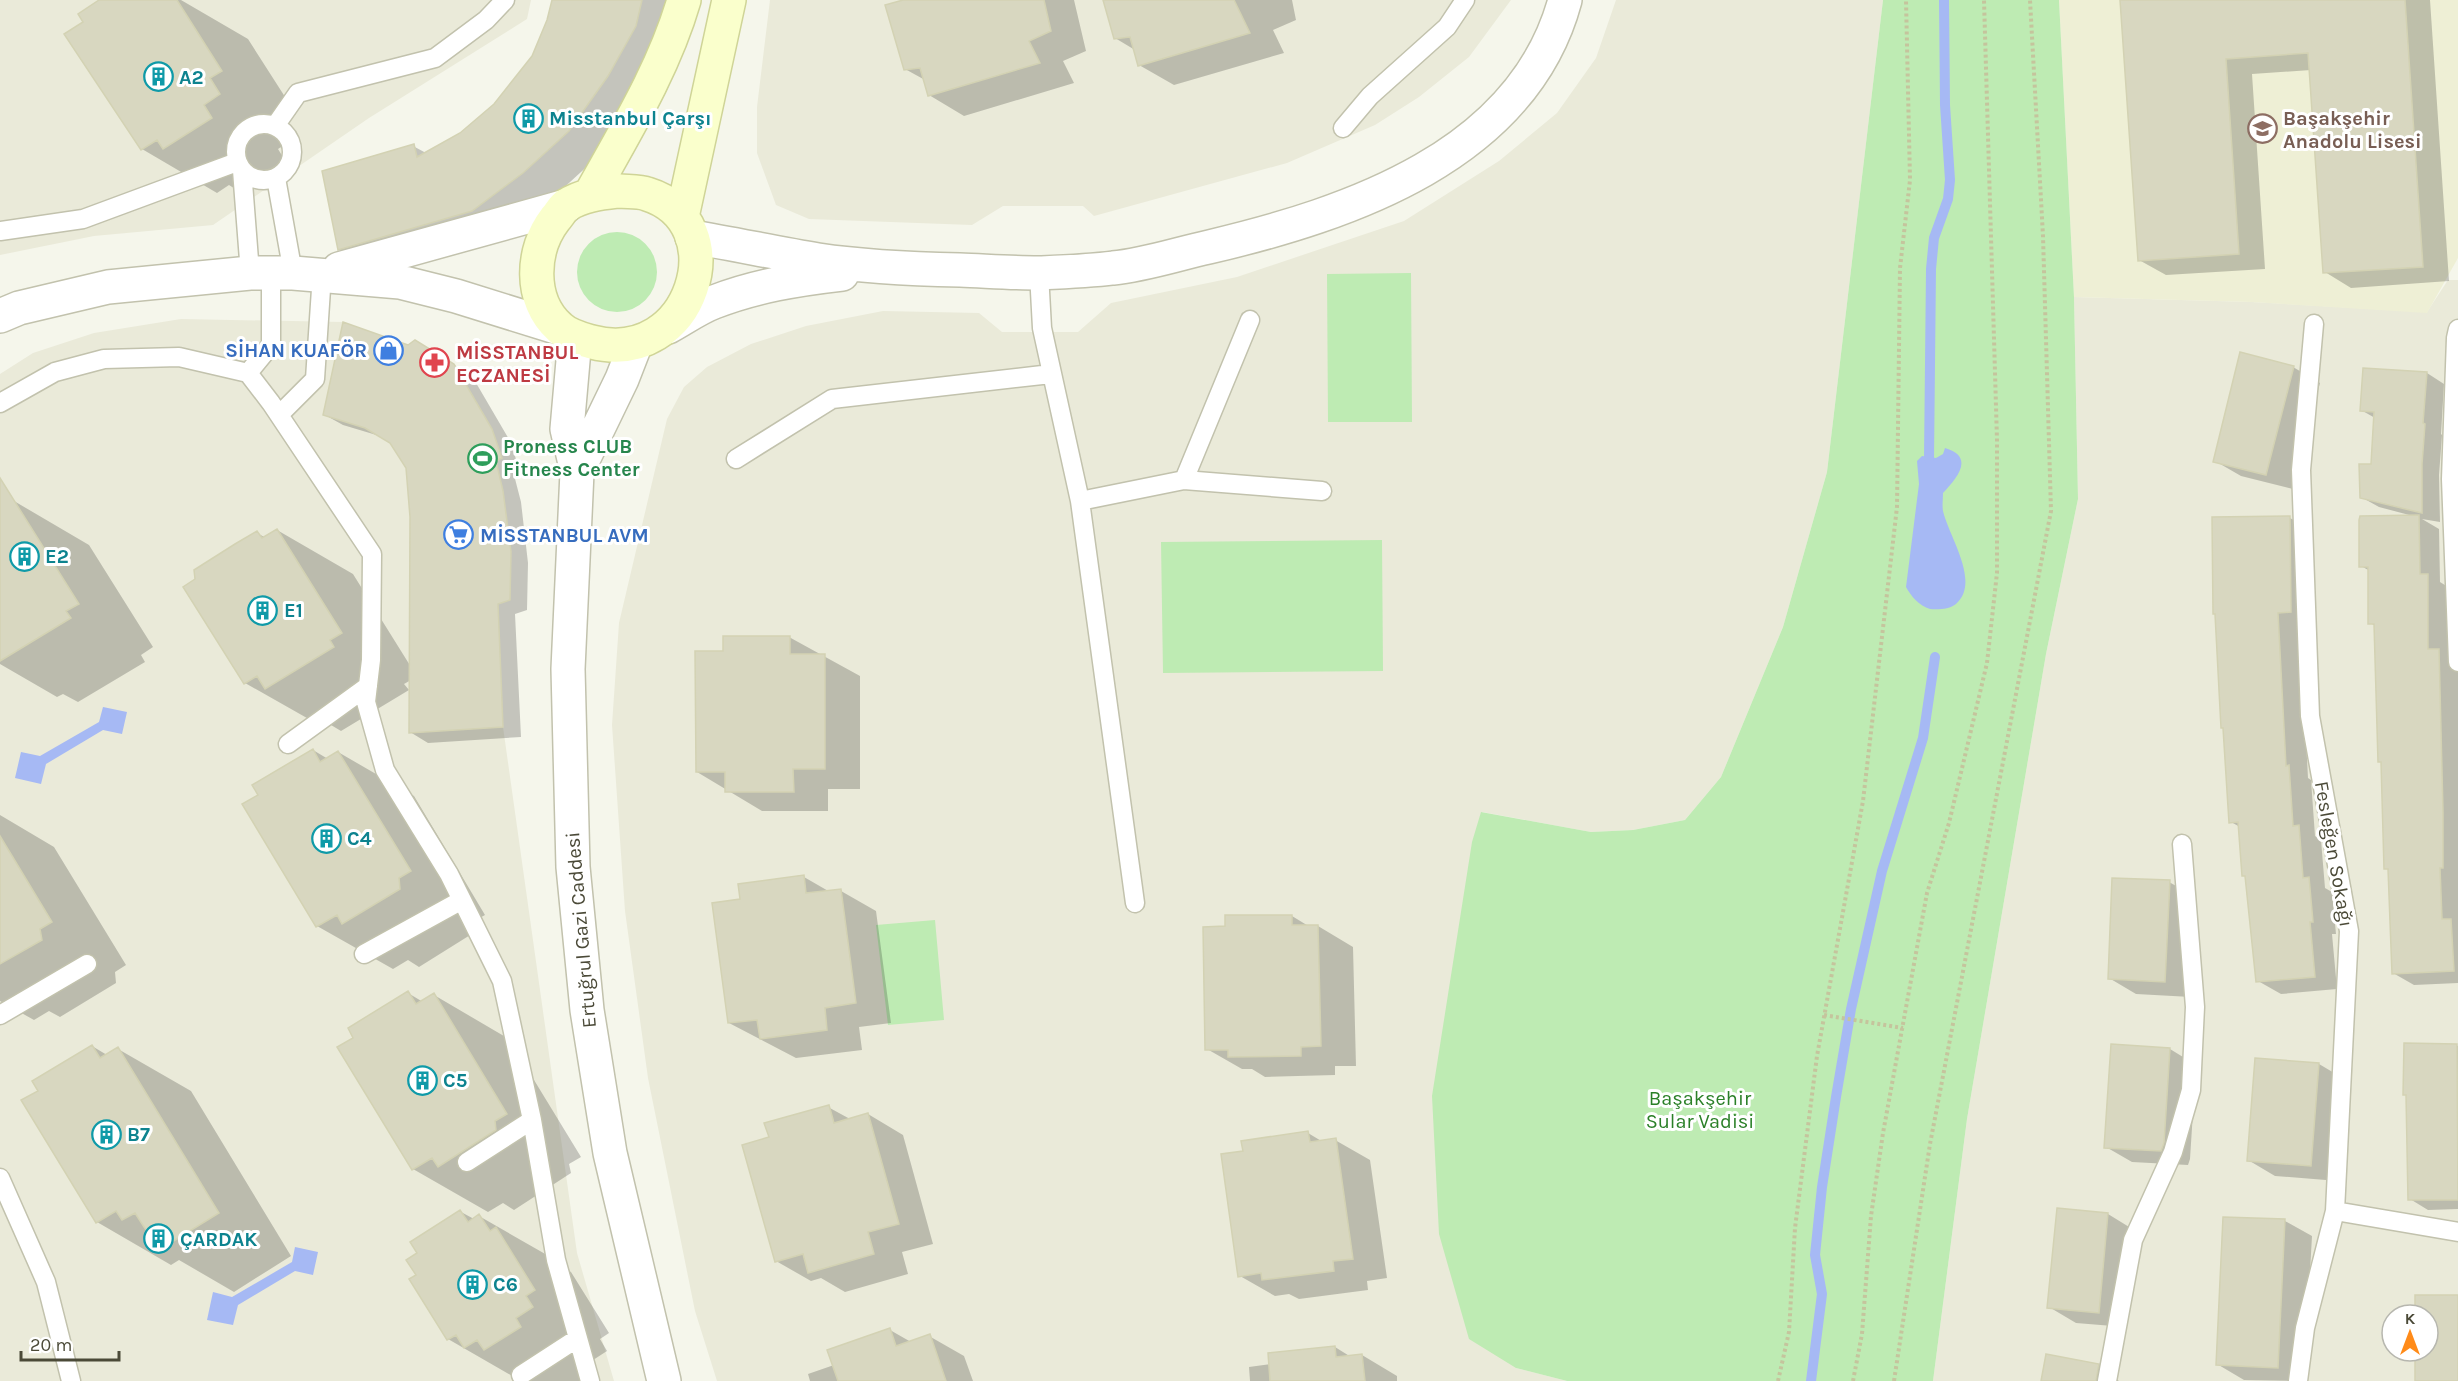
<svg xmlns="http://www.w3.org/2000/svg" width="2458" height="1381" viewBox="0 0 2458 1381" font-family="Karla,sans-serif">
  <style>
    .residential { fill: #eaead9; fill-rule: evenodd }
    .education { fill: #eeefd5 }
    .green { fill: #beebb3 }
    .water { fill: #a6b9f4 }
    .shadow { fill: #0003 }
    .lines { fill: none; stroke-linecap: round; stroke-linejoin: round }
    .stream { stroke: #a6b9f4; stroke-width: 10 }
    .building { fill: #d8d7c0; stroke: #d3d2b3; stroke-width: 1.5 }
    .service-casing { stroke: #c2c2ad; stroke-width: 21 }
    .tertiary-casing { stroke: #c2c2ad; stroke-width: 36 }
    .secondary-casing { stroke: #cfd497; stroke-width: 36 }
    .path { stroke: #c5c49d; stroke-width: 4; stroke-dasharray: 3 3; stroke-linecap: butt }
    .service { stroke: #fff; stroke-width: 18 }
    .tertiary { stroke: #fff; stroke-width: 33 }
    .secondary { stroke: #faffcc; stroke-width: 33 }
    .labels { text-anchor: middle; dominant-baseline: central; stroke-width: 6; stroke-linejoin: round; paint-order: stroke }
    .culture-label { font-size: 20px; font-weight: bold; fill: #0d838f; stroke: #fff; text-anchor: start }
    .education-label { font-size: 20px; font-weight: bold; fill: #785e54; stroke: #fff; text-anchor: start }
    .shop-label { font-size: 20px; font-weight: bold; fill: #366cbe; stroke: #fff; text-anchor: end }
    .health-label { font-size: 20px; font-weight: bold; fill: #be3a42; stroke: #fff; text-anchor: start }
    .leisure-label { font-size: 20px; font-weight: bold; fill: #27864d; stroke: #fff; text-anchor: start }
    .street-label { font-size: 20px; fill: #4b4a38; stroke: #fff }
    .park-label { font-size: 20px; fill: #2b8028; stroke: #fff }
  </style>
  <rect width="100%" height="100%" fill="#f5f6eb"/>
  <path class="residential" d="M0 0H531L527 19 369 118 213 225 94 236 0 255Z
    M770 0H1511L1469 57 1419 97 1375 125 1287 163 1094 216 1083 206H1003L972 225 809 219 776 205 757 153V107Z
    M1616 0H1883L1827 472 1783 627 1721 777 1685 820 1633 830 1591 832 1482 812 1516 1368 1567 1381H717L695 1311 648 1078 625 911 612 725 619 623 667 419 684 387 707 367 751 344 806 326 883 311 979 313 1002 332H1078L1111 303 1237 277 1404 221 1499 161 1557 113 1596 58Z
    M2448 280H2458V1381H1933L1967 1119 2046 654 2078 499 2074 297 2252 302 2427 312ZM2392 1315H2428V1351H2392Z
    M181 319 343 322 323 415 365 428 390 443 406 468 410 517 409 733 503 727 577 1253 614 1381H0V374L33 353 94 333Z"/>
  <path class="education" d="M2059 0H2458V258L2427 313 2252 302 2074 297Z"/>
  <path class="green" d="M1883 0H2059L2074 297 2078 499 2046 654 1967 1119 1933 1381H1567L1516 1368 1469 1339 1439 1234 1432 1096 1472 842 1481 812 1591 832 1633 830 1685 820 1721 777 1783 627 1827 472Z
    M577 272a40 40 0 1 1 80 0a40 40 0 1 1-80 0Z
    M1411 273 1412 422H1328L1327 274Z
    M1382 540 1383 671 1163 673 1161 542Z
    M935 920 944 1020 888 1025 876 925Z"/>
  <path class="water" d="M1945 448C1976 457 1956 479 1943 493 1943 499 1942 505 1943 511 1949 537 1981 582 1956 604 1950 609 1938 610 1930 609 1919 606 1911 596 1906 587L1919 484 1917 461 1922 456 1936 458 1943 454Z
    M103 707 127 712 122 734 103 730 46 764 41 784 15 778 21 752 40 756 99 722Z
    M295 1247 318 1252 313 1275 295 1271 238 1305 233 1325 207 1320 213 1292 232 1297 292 1262Z"/>
  <path class="shadow" d="M102 0H181L248 39 296 114 284 122 295 138 278 149 286 162 240 192 229 185 217 193 142 149 85 23Z
    M553 0H682L604 151 558 193 375 269 340 249 413 146 426 153 461 135 495 105 533 56 548 21Z
    M905 0H1074L1086 51 1063 61 1074 83 964 116 929 95 925 80 905 69Z
    M1104 0H1292L1296 20 1273 30 1284 53 1174 85 1139 65 1135 50 1115 38Z
    M2122 0H2430L2449 281 2351 288 2325 272 2311 70 2252 74 2265 269 2166 275 2139 260Z
    M408 347 433 352 472 376 510 441 519 468 513 471 521 502 528 563 527 610 515 614 521 737 428 743 410 732 411 680 404 684 409 690 341 731 326 722 321 726 245 683 257 533 266 538 277 530 353 574 411 667 412 517 408 468 391 442 383 437 343 425 325 415Z
    M2293 367 2320 383 2293 489 2241 476 2215 461Z
    M2427 373 2444 384 2441 434 2442 435 2439 475 2440 522 2422 519 2439 529 2440 582 2448 587V656L2458 661V983L2414 985 2393 973 2389 870 2386 868 2383 763 2379 761 2376 626 2370 623V571L2361 566 2413 516 2379 507 2361 497 2372 465 2375 418 2361 410Z
    M14 501 89 545 153 647 141 655 145 662 78 702 63 694 57 697 0 664V508Z
    M2290 518 2313 531 2314 625H2300L2308 778 2311 780 2315 836 2321 840 2325 888 2332 892 2336 934H2332L2337 989 2281 994 2258 981 2240 827 2231 822Z
    M789 637 860 676V789H828V811H762L697 772Z
    M313 750 328 759 338 752 414 796 485 915 474 921 475 932 419 967 408 960 393 969 317 926 260 795Z
    M0 815 54 847 126 965 115 972 116 983 60 1017 49 1011 34 1020 0 1001Z
    M804 877 830 892 841 891 876 911 891 1023 859 1027 862 1050 796 1058 729 1023 741 900Z
    M2169 882 2196 897 2191 997 2136 994 2109 978Z
    M1292 916 1310 927 1318 926 1353 947 1356 1066H1335V1075L1265 1077 1252 1069H1242L1207 1049 1226 927Z
    M408 993 423 1002 434 995 509 1039 581 1157 569 1164 571 1173 514 1210 503 1203 488 1212 413 1169 355 1038Z
    M2405 1045 2458 1046V1209L2428 1210 2410 1199 2407 1096 2405 1094Z
    M92 1046 107 1055 118 1049 191 1091 291 1256 234 1292 179 1260 171 1265 97 1222 40 1091Z
    M2170 1049 2196 1065 2190 1159 2188 1165 2132 1162 2106 1147Z
    M2256 1059 2319 1064 2346 1080 2338 1181 2275 1176 2248 1160Z
    M828 1107 850 1119 868 1114 903 1135 933 1244 902 1252 908 1274 845 1292 821 1278 811 1281 776 1261Z
    M1308 1133 1323 1142 1335 1140 1370 1160 1387 1278 1367 1281 1368 1290 1299 1299 1289 1294 1275 1296 1240 1276 1245 1152Z
    M461 1212 474 1219 479 1216 554 1259 558 1265 571 1272 609 1333 600 1339 607 1351 590 1362 596 1370 579 1381H521L448 1339 418 1275 419 1253Z
    M2108 1214 2134 1230 2125 1327 2076 1323 2049 1307Z
    M2285 1221 2312 1236 2304 1381 2244 1380 2217 1364Z
    M890 1330 911 1342 929 1336 964 1356 973 1381H810L808 1374 834 1365Z
    M1335 1347 1351 1357 1362 1355 1397 1376V1381H1250L1249 1367 1271 1364Z
    M2093 1365 2119 1381H2043Z"/>
  <g class="lines">
    <path class="stream" d="M1929 459 1931 269 1934 238 1948 199 1950 180 1945 105 1944 0
      M1811 1381 1822 1294 1815 1255 1822 1187 1836 1097 1851 1009 1882 871 1923 738 1935 657"/>
  </g>
  <path class="building" d="M99 0H177L222 71 210 78 220 94 204 105 212 118 163 149 157 140 141 150 64 34 83 22 78 14Z
    M552 0H642L636 26 608 76 569 131 523 173 472 211 338 250 322 171 414 144 417 157 460 133 494 104 532 56 547 20Z
    M903 0H1044L1051 31 1029 41 1040 63 928 96 920 68 904 70 885 5Z
    M1103 0H1234L1250 33 1138 66 1130 37 1114 39Z
    M2120 0H2405L2423 267 2323 273 2308 53 2226 59 2239 254 2138 261Z
    M343 322 408 345 415 340 454 364 492 429 502 458 496 461 503 491 511 552 510 600 498 604 503 727 409 733 410 517 406 468 390 443 365 428 323 415Z
    M2240 352 2294 366 2266 475 2213 462Z
    M2363 368 2427 372 2423 423 2425 424 2422 464V513L2360 498 2359 464H2371L2374 412 2360 411Z
    M0 478 79 604 66 611 71 618 0 661Z
    M2419 515 2420 574H2428V649H2439L2443 812V868H2440L2442 919H2451L2454 971 2392 974 2388 869H2384L2381 762H2378L2374 624H2368V567H2359V520L2360 516Z
    M2290 516 2291 612 2278 613 2286 766 2289 765 2293 826 2299 825 2303 878 2309 877 2313 922H2310L2315 977 2256 982 2245 876H2242L2238 822 2229 823 2223 728H2221L2215 614H2213L2212 517Z
    M277 529 342 633 330 640 334 647 265 689 257 676 244 684 183 587 195 579 194 570 235 544 257 531 262 538Z
    M723 636H790V654H825V769H793L794 792H725V772H696L695 651H723Z
    M313 749 320 762 338 751 411 871 399 878 400 889 342 924 337 915 316 927 242 804 258 795 252 785Z
    M0 836 52 922 40 929 42 940 0 964Z
    M804 875 806 893 841 889 856 1003 825 1008 827 1030 760 1039 757 1020 728 1023 712 903 740 899 738 884Z
    M2112 878 2170 880 2165 982 2108 979Z
    M1225 915H1292V925H1318L1321 1046 1301 1047V1056L1228 1057V1050H1205L1203 927 1225 926Z
    M408 991 416 1004 434 993 507 1114 495 1121 496 1130 438 1167 432 1158 412 1170 337 1047 353 1038 348 1028Z
    M2404 1043 2457 1044 2458 1200H2408L2406 1095H2403Z
    M2111 1044 2170 1048 2164 1143 2161 1151 2104 1148Z
    M92 1045 100 1058 118 1047 219 1213 159 1250 135 1213 122 1220 116 1211 96 1223 21 1100 38 1091 32 1081Z
    M2255 1058 2319 1063 2311 1166 2247 1161Z
    M829 1105 834 1123 868 1113 899 1224 868 1232 874 1254 808 1273 803 1254 775 1262 742 1145 769 1137 764 1123Z
    M1308 1131 1310 1142 1336 1138 1353 1259 1333 1261 1334 1271 1262 1280 1261 1273 1238 1277 1221 1154 1243 1151 1241 1141Z
    M2057 1208 2108 1213 2099 1313 2047 1308Z
    M460 1210 468 1222 479 1214 490 1231 496 1227 535 1290 526 1296 533 1307 516 1318 521 1327 484 1350 477 1340 464 1348 456 1335 447 1340 409 1279 416 1275 406 1260 417 1253 410 1242Z
    M2223 1217 2285 1219 2278 1368 2216 1365Z
    M2415 1295H2458V1381H2415V1351H2428V1315H2415Z
    M890 1328 896 1346 930 1334 946 1381H838L827 1350Z
    M1335 1346 1336 1357 1362 1354 1365 1381H1270L1268 1353Z
    M2046 1354 2099 1364 2096 1381H2041Z"/>
  <g class="lines">
    <defs>
      <path id="service" d="M236 152a28 28 0 1 1 56 0a28 28 0 1 1-56 0Z
        M275 126 298 93 435 58 486 20 505 0
        M1343 128 1370 96 1447 27 1465 0
        M242 170 250 273
        M276 178 293 273
        M0 231 83 219 237 162
        M1039 273 1042 328 1080 501 1135 903
        M2458 329 2456 338 2451 479 2458 662
        M248 373 271 345V273
        M0 403 55 372 104 359 179 357 248 373 271 403 372 554 371 660 366 702 385 770 449 874 502 981 532 1120 556 1260 590 1381
        M279 415 315 379 322 274
        M736 459 832 399 1051 374
        M1184 480 1322 491
        M1080 501 1184 480 1250 320
        M288 744 368 686
        M364 954 462 900
        M0 1015 87 964
        M467 1162 532 1120
        M0 1178 46 1282 71 1381
        M2335 1211 2458 1232
        M521 1375 578 1338
        M2107 1381 2133 1240 2173 1152 2191 1090 2195 1007 2182 844
        M2298 1381 2305 1328 2335 1211 2349 931 2310 716 2301 470 2314 324"/>
      <path id="tertiary" d="M692 237C734 244 776 253 818 260 865 267 913 269 960 270 986 271 1013 273 1039 273 1063 272 1089 271 1113 268 1145 265 1177 254 1209 247 1349 214 1523 156 1565 0
        M339 269 566 206
        M0 316 19 308 108 287 250 273H293L400 282 456 296 559 328
        M668 327C683 319 698 308 714 302 755 286 798 279 842 274
        M575 338 567 429 577 472 568 669 573 867 587 1010 610 1153 664 1381
        M577 472 622 379 636 343"/>
      <path id="secondary" d="M619 191C628 192 639 191 647 194 737 222 693 368 592 342 581 339 568 336 559 327 529 300 531 250 555 219 559 215 562 208 567 205 582 195 602 193 619 191Z
        M590 195C625 132 664 69 684 0
        M682 217 729 0"/>
    </defs>
    <use href="#service" class="service-casing"/>
    <use href="#tertiary" class="tertiary-casing"/>
    <use href="#secondary" class="secondary-casing"/>
    <path class="path" d="M1824 1015 1903 1028
      M1778 1381 1789 1332 1795 1228 1817 1056 1863 801 1897 507 1900 268 1910 180 1906 0
      M1853 1381 1862 1334 1871 1216 1883 1133 1927 893 1949 823 1987 663 1997 573V440L1984 0
      M1894 1381 1930 1144 2051 511 2043 236 2030 0"/>
    <use href="#service" class="service"/>
    <use href="#tertiary" class="tertiary"/>
    <use href="#secondary" class="secondary"/>
  </g>
  <defs>
    <symbol id="building-ring" viewBox="-11 -11 22 22"><circle r="9.5" fill="#fff" stroke="#0f9aa8" stroke-width="1.5"/><path d="M-4-6H4V6H1V3H-1V6H-4ZM-2.5-4.3h1.7v1.8h-1.7ZM.8-4.3h1.7v1.8H.8ZM-2.5-1h1.7V.8h-1.7ZM.8-1h1.7V.8H.8Z" fill="#0f9aa8"/></symbol>
    <symbol id="school-ring" viewBox="-11 -11 22 22"><circle r="9.5" fill="#fff" stroke="#8d6e63" stroke-width="1.5"/><path d="M0-5L7-2L0 1L-7-2ZM-4 1L0 2.5L4 1V4Q0 6-4 4Z" fill="#8d6e63"/></symbol>
    <symbol id="shop-ring" viewBox="-11 -11 22 22"><circle r="9.5" fill="#fff" stroke="#3f7fe0" stroke-width="1.5"/><path d="M-5-2.5h2.3a2.7 3.5 0 0 1 5.4 0H5L5.5 6h-11ZM-1.5-2.5h3a1.5 2.3 0 0 0-3 0Z" fill="#3f7fe0"/></symbol>
    <symbol id="pharmacy-ring" viewBox="-11 -11 22 22"><circle r="9.5" fill="#fff" stroke="#e0444e" stroke-width="1.5"/><path d="M-2-6h4v4h4v4h-4v4h-4v-4h-4v-4h4Z" fill="#e0444e"/></symbol>
    <symbol id="stadium-ring" viewBox="-11 -11 22 22"><circle r="9.5" fill="#fff" stroke="#2e9e5b" stroke-width="1.5"/><path d="M0-5a6.5 5 0 1 0 0 10a6.5 5 0 1 0 0-10ZM-3.5-1.8h7v3.6h-7Z" fill="#2e9e5b"/></symbol>
    <symbol id="supermarket-ring" viewBox="-11 -11 22 22"><circle r="9.5" fill="#fff" stroke="#3f7fe0" stroke-width="1.5"/><path d="M-6-5.5h2.5l.6 2H6L4.5 2H-2.5L-4.4-4H-6ZM-1.5 3.2a1.3 1.3 0 1 0 .1 0ZM3 3.2a1.3 1.3 0 1 0 .1 0Z" fill="#3f7fe0"/></symbol>
  </defs>
  <g fill-rule="evenodd">
    <use href="#building-ring" x="142" y="60" width="33" height="33"/>
    <use href="#building-ring" x="512" y="102" width="33" height="33"/>
    <use href="#school-ring" x="2246" y="112" width="33" height="33"/>
    <use href="#shop-ring" x="372" y="334" width="33" height="33"/>
    <use href="#pharmacy-ring" x="418" y="346" width="33" height="33"/>
    <use href="#stadium-ring" x="466" y="442" width="33" height="33"/>
    <use href="#supermarket-ring" x="442" y="518" width="33" height="33"/>
    <use href="#building-ring" x="8" y="540" width="33" height="33"/>
    <use href="#building-ring" x="246" y="594" width="33" height="33"/>
    <use href="#building-ring" x="310" y="822" width="33" height="33"/>
    <use href="#building-ring" x="406" y="1064" width="33" height="33"/>
    <use href="#building-ring" x="90" y="1118" width="33" height="33"/>
    <use href="#building-ring" x="142" y="1222" width="33" height="33"/>
    <use href="#building-ring" x="456" y="1268" width="33" height="33"/>
  </g>
  <g class="labels">
    <g class="culture-label">
      <text x="179" y="77">A2</text>
      <text x="549" y="118">Misstanbul Çarşı</text>
      <text x="45" y="556">E2</text>
      <text x="284" y="610">E1</text>
      <text x="347" y="838">C4</text>
      <text x="443" y="1080">C5</text>
      <text x="127" y="1134">B7</text>
      <text x="180" y="1239">ÇARDAK</text>
      <text x="493" y="1284">C6</text>
    </g>
    <g class="education-label">
      <text x="2283" y="118">Başakşehir<tspan x="2283" dy="23">Anadolu Lisesi</tspan></text>
    </g>
    <g class="shop-label">
      <text x="367" y="350">SİHAN KUAFÖR</text>
      <text x="480" y="535" text-anchor="start">MİSSTANBUL AVM</text>
    </g>
    <g class="health-label">
      <text x="456" y="352">MİSSTANBUL<tspan x="456" dy="23">ECZANESİ</tspan></text>
    </g>
    <g class="leisure-label">
      <text x="503" y="446">Proness CLUB<tspan x="503" dy="23">Fitness Center</tspan></text>
    </g>
    <g class="street-label">
      <text transform="translate(2334 854) rotate(80)">Fesleğen Sokağı</text>
      <text transform="translate(581 930) rotate(-95)">Ertuğrul Gazi Caddesi</text>
    </g>
    <g class="park-label">
      <text x="1700" y="1098">Başakşehir<tspan x="1700" dy="23">Sular Vadisi</tspan></text>
    </g>
  </g>
  <g transform="translate(2410 1333)"><circle r="28" fill="#ffffff" stroke="#b7b7af" stroke-width="1.5"/>
  <path d="M0-4.5L10 22L0 15L-10 22Z" fill="#ff8b19"/>
  <text y="-9" font-size="16" font-weight="bold" text-anchor="middle" fill="#4b4a38">K</text>
  </g>
  <path d="M21 1351v9h98v-9" fill="none" stroke="#4b4a38" stroke-width="3"/>
  <text x="30" y="1351" font-size="18" fill="#4b4a38" stroke="#ffffff" stroke-width="4.5" paint-order="stroke">20 m</text>
</svg>
